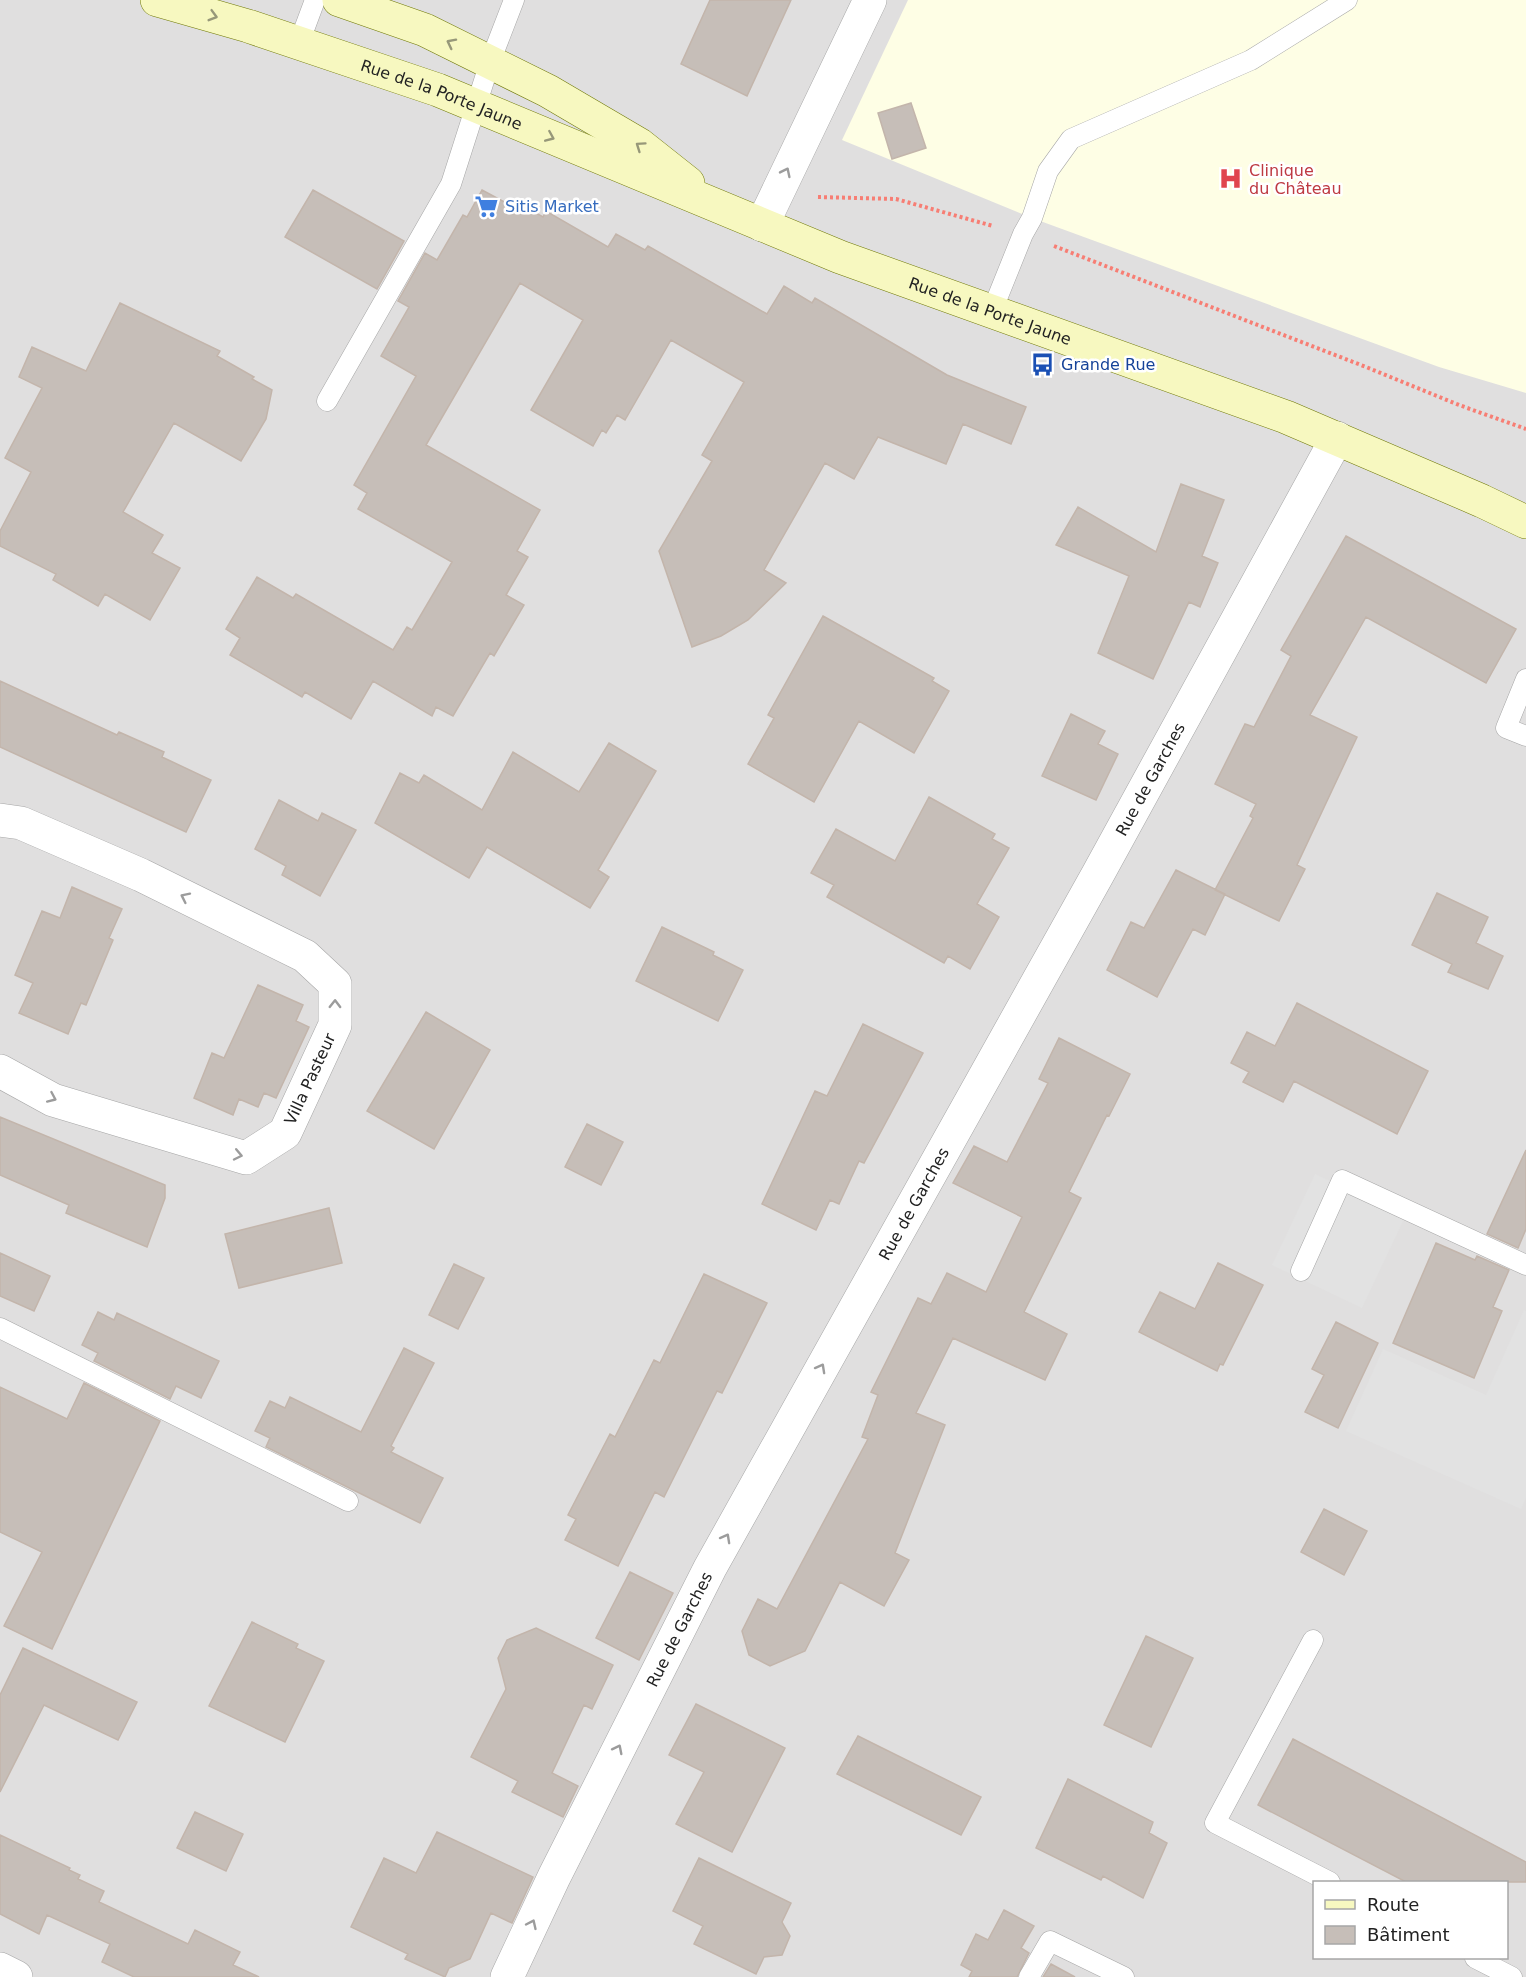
<svg xmlns="http://www.w3.org/2000/svg" width="1526" height="1977" viewBox="0 0 1526 1977" font-family="'DejaVu Sans',sans-serif">
  <style>
    .residential { fill: #e0dfdf; fill-rule: evenodd }
    .education { fill: #fefee5 }
    .parking { fill: #e2e2e2 }
    .building { fill: #c6beb8; stroke: #c3b5ab; stroke-width: 1.5 }
    .lines { fill: none; stroke-linecap: round; stroke-linejoin: round }
    .service-casing { stroke: #a6a6a6; stroke-width: 21 }
    .minor-casing { stroke: #a6a6a6; stroke-width: 34 }
    .secondary-casing { stroke: #707908; stroke-width: 34 }
    .path { stroke: #f77e74; stroke-width: 4; stroke-dasharray: 3 3; stroke-linecap: butt }
    .service { stroke: #fff; stroke-width: 20 }
    .minor { stroke: #fff; stroke-width: 33 }
    .secondary { stroke: #f7f8c0; stroke-width: 33 }
    .oneway { stroke: #979879 }
    .oneway2 { stroke: #9c9c9c }
    .labels { text-anchor: middle; dominant-baseline: central; stroke-width: 5; stroke-linejoin: round; paint-order: stroke }
    .street-label { font-size: 16px; fill: #222; stroke: #fff }
    .health-label { font-size: 16px; fill: #be3a42; stroke: #fff; text-anchor: start }
    .shop-label { font-size: 16px; fill: #366cbe; stroke: #fff; text-anchor: start }
    .transit-label { font-size: 16px; fill: #164399; stroke: #fff; text-anchor: start }
  </style>
  <rect width="100%" height="100%" fill="#f1eee9"/>
  <path class="residential" d="M0 0H1526V1977H0ZM1314 1882H1506V1958H1314Z"/>
  <path class="education" d="M908 0H1526V393L1439 367 1032 218 842 140Z"/>
  <path class="parking" d="M1315 1174 1405 1217 1362 1308 1272 1265Z
    M1524 1310 1526 1311V1498L1521 1509 1346 1431 1383 1349 1486 1395Z"/>
  <path class="building" d="M710 0H791L747 96 681 64Z
    M911 103 926 148 892 159 878 113Z
    M313 190 404 241 377 289 285 237Z
    M482 190 508 204 511 199 543 217 546 211 608 247 616 234 645 250 648 246 767 314 784 286 812 303 815 298 947 375 1026 407 1011 444 963 424 946 464 878 437 854 479 825 463 764 570 786 583 748 620 721 636 692 647 659 551 712 461 702 455 744 382 671 340 625 420 617 415 606 433 602 430 593 446 531 410 583 320 520 283 426 445 540 510 517 551 528 557 506 595 524 605 494 656 490 653 453 716 436 707 432 716 373 681 351 719 305 692 302 697 230 655 240 638 226 629 257 577 293 598 296 594 393 650 407 627 412 630 452 562 358 509 367 493 354 485 416 376 381 356 409 307 398 301 425 253 437 260 463 215 467 217Z
    M120 303 220 351 217 356 254 377 252 379 272 390 266 419 241 461 174 423 123 512 163 535 152 553 180 568 150 620 105 594 98 606 53 580 56 574 0 546V531L31 472 5 458 42 388 19 377 32 347 86 371Z
    M1181 484 1224 500 1202 556 1218 563 1200 607 1189 602 1153 679 1098 653 1129 576 1056 545 1078 507 1156 552Z
    M1346 536 1516 629 1486 683 1366 617 1310 715 1357 737 1297 865 1305 869 1279 921 1215 890 1253 818 1250 816 1256 804 1215 784 1245 724 1254 727 1291 656 1281 650Z
    M823 616 934 678 932 681 949 691 914 753 859 721 814 802 748 764 774 718 768 715Z
    M0 681 117 735 119 732 164 752 162 757 211 780 186 832 0 747Z
    M1071 714 1105 731 1098 744 1118 754 1096 800 1042 776Z
    M609 743 656 771 598 870 609 877 590 908 487 847 469 878 375 823 400 773 419 783 424 775 482 810 513 752 579 792Z
    M929 797 995 834 992 839 1009 848 977 904 999 917 970 969 948 956 944 963 827 897 834 885 811 873 836 829 895 861Z
    M279 800 318 821 322 813 356 830 320 896 282 875 286 866 255 849Z
    M1176 870 1225 894 1205 935 1193 929 1157 997 1107 970 1131 922 1144 928Z
    M72 887 122 909 109 938 113 940 86 1005 81 1003 68 1034 19 1013 33 983 15 975 42 911 60 918Z
    M1437 893 1488 917 1476 943 1503 956 1488 989 1448 972 1452 964 1412 945Z
    M662 927 714 952 713 955 743 970 718 1021 636 981Z
    M258 985 303 1005 296 1021 309 1027 276 1098 264 1093 258 1107 239 1099 233 1115 194 1098 212 1053 224 1058Z
    M1297 1003 1428 1071 1397 1134 1294 1081 1283 1102 1243 1082 1249 1072 1231 1063 1247 1032 1275 1046Z
    M426 1012 490 1050 434 1149 367 1111Z
    M863 1024 923 1053 864 1163 859 1161 839 1204 830 1200 816 1230 762 1204 815 1091 827 1096Z
    M1059 1038 1130 1074 1109 1116 1107 1115 1069 1192 1081 1198 1024 1312 1067 1334 1045 1380 953 1338 916 1413 945 1425 895 1553 909 1560 884 1606 840 1582 805 1651 770 1666 749 1655 742 1631 758 1599 777 1609 868 1439 862 1437 878 1395 871 1392 918 1298 931 1304 947 1273 986 1292 1022 1217 953 1183 974 1146 1007 1162 1048 1083 1039 1079Z
    M0 1117 165 1185V1198L147 1247 66 1213 69 1205 0 1175Z
    M587 1124 623 1142 601 1185 565 1167Z
    M1526 1150V1229L1518 1248 1487 1234Z
    M329 1208 342 1263 239 1288 225 1234Z
    M1436 1243 1475 1260 1477 1256 1509 1270 1493 1307 1502 1311 1474 1378 1393 1343Z
    M0 1253 50 1276 34 1311 0 1296Z
    M1218 1263 1263 1285 1223 1365 1220 1364 1217 1371 1139 1332 1160 1292 1195 1309Z
    M454 1264 484 1278 458 1329 429 1315Z
    M704 1274 767 1303 722 1393 717 1391 664 1497 655 1492 618 1566 565 1540 576 1519 568 1515 610 1434 615 1437 654 1360 660 1363Z
    M98 1312 114 1320 117 1313 219 1361 201 1398 176 1386 170 1399 94 1361 98 1353 82 1345Z
    M1336 1322 1378 1343 1338 1428 1305 1412 1324 1375 1312 1369Z
    M404 1348 434 1363 391 1446 394 1448 391 1452 443 1478 420 1523 266 1447 270 1438 255 1431 270 1401 285 1408 290 1397 361 1432Z
    M84 1383 160 1421 52 1649 4 1626 42 1552 0 1532V1387L67 1419Z
    M1324 1509 1367 1531 1344 1575 1301 1552Z
    M630 1572 673 1593 639 1660 596 1638Z
    M252 1622 298 1644 296 1648 324 1661 285 1742 209 1706Z
    M536 1628 613 1665 592 1709 584 1705 552 1773 578 1786 563 1817 512 1792 518 1781 471 1757 506 1689 498 1658 507 1640Z
    M1146 1636 1193 1658 1151 1747 1104 1725Z
    M23 1648 137 1702 118 1740 44 1705 0 1792V1695Z
    M696 1704 785 1748 732 1852 676 1824 704 1772 669 1755Z
    M858 1736 981 1797 961 1835 837 1774Z
    M1293 1739 1526 1862V1882H1406L1258 1805Z
    M1068 1779 1153 1822 1149 1833 1167 1843 1143 1898 1103 1876 1101 1880 1036 1848Z
    M195 1812 243 1834 226 1871 177 1848Z
    M437 1832 533 1877 512 1923 491 1913 470 1959 449 1968 445 1977 405 1959 408 1954 351 1927 384 1858 416 1873Z
    M0 1835 70 1868 69 1870 80 1875 78 1879 104 1891 99 1902 188 1944 195 1930 240 1952 233 1965 259 1977H134L102 1962 110 1944 47 1915 39 1934 0 1914Z
    M699 1858 791 1903 782 1922 790 1936 782 1955 764 1957 756 1974 694 1944 703 1926 673 1911Z
    M1004 1910 1034 1926 1021 1948 1029 1953 1017 1977H969L972 1971 961 1965 976 1934 988 1940Z
    M1051 1964 1075 1977H1043Z"/>
  <g class="lines">
    <defs>
      <path id="service" d="M299 43 315 0
        M992 311 1023 234 1032 218 1048 171 1071 139 1251 60 1347 0
        M327 401 451 184 490 62 514 0
        M1526 679 1506 728 1526 736
        M1301 1271 1342 1180 1526 1265
        M0 1328 348 1501
        M1313 1640 1215 1823 1330 1882
        M1475 1958 1512 1977
        M1029 1977 1050 1941 1124 1977"/>
      <g id="minor">
        <path d="M762 225 870 0"/>
        <path d="M0 820 21 823 141 875 305 956 335 984V1025L285 1133 246 1158 53 1100 0 1071"/>
        <path d="M0 1969 16 1977"/>
        <path id="s1" d="M507 1977 554 1877 710 1568 1098 874 1337 438"/>
      </g>
      <g id="secondary">
        <path id="s2" d="M157 0 248 26 438 90 840 257 1286 417 1482 501 1526 522"/>
        <path d="M339 0 425 30 548 91 640 145 688 183"/>
      </g>
    </defs>
    <use href="#service" class="service-casing"/>
    <use href="#minor" class="minor-casing"/>
    <use href="#secondary" class="secondary-casing"/>
    <path class="path" d="M818 197 896 199 993 226
      M1054 246 1366 367 1459 405 1526 429"/>
    <use href="#service" class="service"/>
    <use href="#minor" class="minor"/>
    <use href="#secondary" class="secondary"/>
  </g>
  <defs><path id="oneway-chevron" d="M-2-3.5L2.5 0L-2 3.5" fill="none" stroke-width="1.6" stroke-linecap="round" stroke-linejoin="round" transform="scale(1.5)"/></defs>
  <g class="oneway">
    <use href="#oneway-chevron" transform="translate(213 16) rotate(16)"/>
    <use href="#oneway-chevron" transform="translate(451 43) rotate(-153)"/>
    <use href="#oneway-chevron" transform="translate(550 137) rotate(23)"/>
    <use href="#oneway-chevron" transform="translate(640 146) rotate(-145)"/>
  </g>
  <g class="oneway2">
    <use href="#oneway-chevron" transform="translate(786 172) rotate(-64)"/>
    <use href="#oneway-chevron" transform="translate(185 897) rotate(-154)"/>
    <use href="#oneway-chevron" transform="translate(335 1004) rotate(-89)"/>
    <use href="#oneway-chevron" transform="translate(52 1098) rotate(24)"/>
    <use href="#oneway-chevron" transform="translate(238 1155) rotate(12)"/>
    <use href="#oneway-chevron" transform="translate(821 1368) rotate(-61)"/>
    <use href="#oneway-chevron" transform="translate(726 1538) rotate(-61)"/>
    <use href="#oneway-chevron" transform="translate(618 1749) rotate(-63)"/>
    <use href="#oneway-chevron" transform="translate(532 1924) rotate(-65)"/>
  </g>
  <defs>
    <symbol id="hospital-bare" viewBox="-9 -9 18 18"><path d="M-5-5h3v3.5h4V-5h3V5h-3V1.5h-4V5h-3Z" fill="#e0444e" stroke="#fff" stroke-width="2.5" paint-order="stroke"/></symbol>
    <symbol id="supermarket-bare" viewBox="-9 -9 18 18"><path d="M-6-5.5h2.5l.6 2H6L4.5 2H-2.5L-4.4-4H-6ZM-1.5 3.2a1.3 1.3 0 1 0 .1 0ZM3 3.2a1.3 1.3 0 1 0 .1 0Z" fill="#3f7fe0" stroke="#fff" stroke-width="2.5" paint-order="stroke"/></symbol>
    <symbol id="bus-bare" viewBox="-9 -9 18 18"><path d="M-5-6H5V4H4V6H2V4H-2V6H-4V4H-5ZM-3.5-4V0h7V-4ZM-3.5 1.2v1.5H-2V1.2ZM2 1.2v1.5H3.5V1.2Z" fill="#1a4fb4" stroke="#fff" stroke-width="2.5" paint-order="stroke"/></symbol>
  </defs>
  <g fill-rule="evenodd">
    <use href="#hospital-bare" x="1214" y="162" width="33" height="33"/>
    <use href="#supermarket-bare" x="470" y="190" width="33" height="33"/>
    <use href="#bus-bare" x="1026" y="348" width="33" height="33"/>
  </g>
  <g class="labels">
    <g class="street-label">
      <text stroke="none"><textPath href="#s2" startOffset="300">Rue de la Porte Jaune</textPath></text>
      <text stroke="none"><textPath href="#s2" startOffset="890">Rue de la Porte Jaune</textPath></text>
      <text stroke="none"><textPath href="#s1" startOffset="1360">Rue de Garches</textPath></text>
      <text transform="translate(310 1079) rotate(-65)">Villa Pasteur</text>
      <text stroke="none"><textPath href="#s1" startOffset="874">Rue de Garches</textPath></text>
      <text stroke="none"><textPath href="#s1" startOffset="388">Rue de Garches</textPath></text>
    </g>
    <g class="health-label">
      <text x="1249" y="170">Clinique<tspan x="1249" dy="18">du Château</tspan></text>
    </g>
    <g class="shop-label">
      <text x="505" y="206">Sitis Market</text>
    </g>
    <g class="transit-label">
      <text x="1061" y="364">Grande Rue</text>
    </g>
  </g>
  <rect x="1313" y="1881" width="195" height="78" fill="#ffffff" stroke="#a7a7a7" stroke-width="1.5"/>
  <rect x="1325" y="1900" width="30" height="9" fill="#f7f8c0" stroke="#a7a7a7" stroke-width="1.5"/>
  <text x="1367" y="1911" font-size="18" fill="#222222">Route</text>
  <rect x="1325" y="1926" width="30" height="18" fill="#c6beb8" stroke="#a7a7a7" stroke-width="1.5"/>
  <text x="1367" y="1941" font-size="18" fill="#222222">Bâtiment</text>
</svg>
